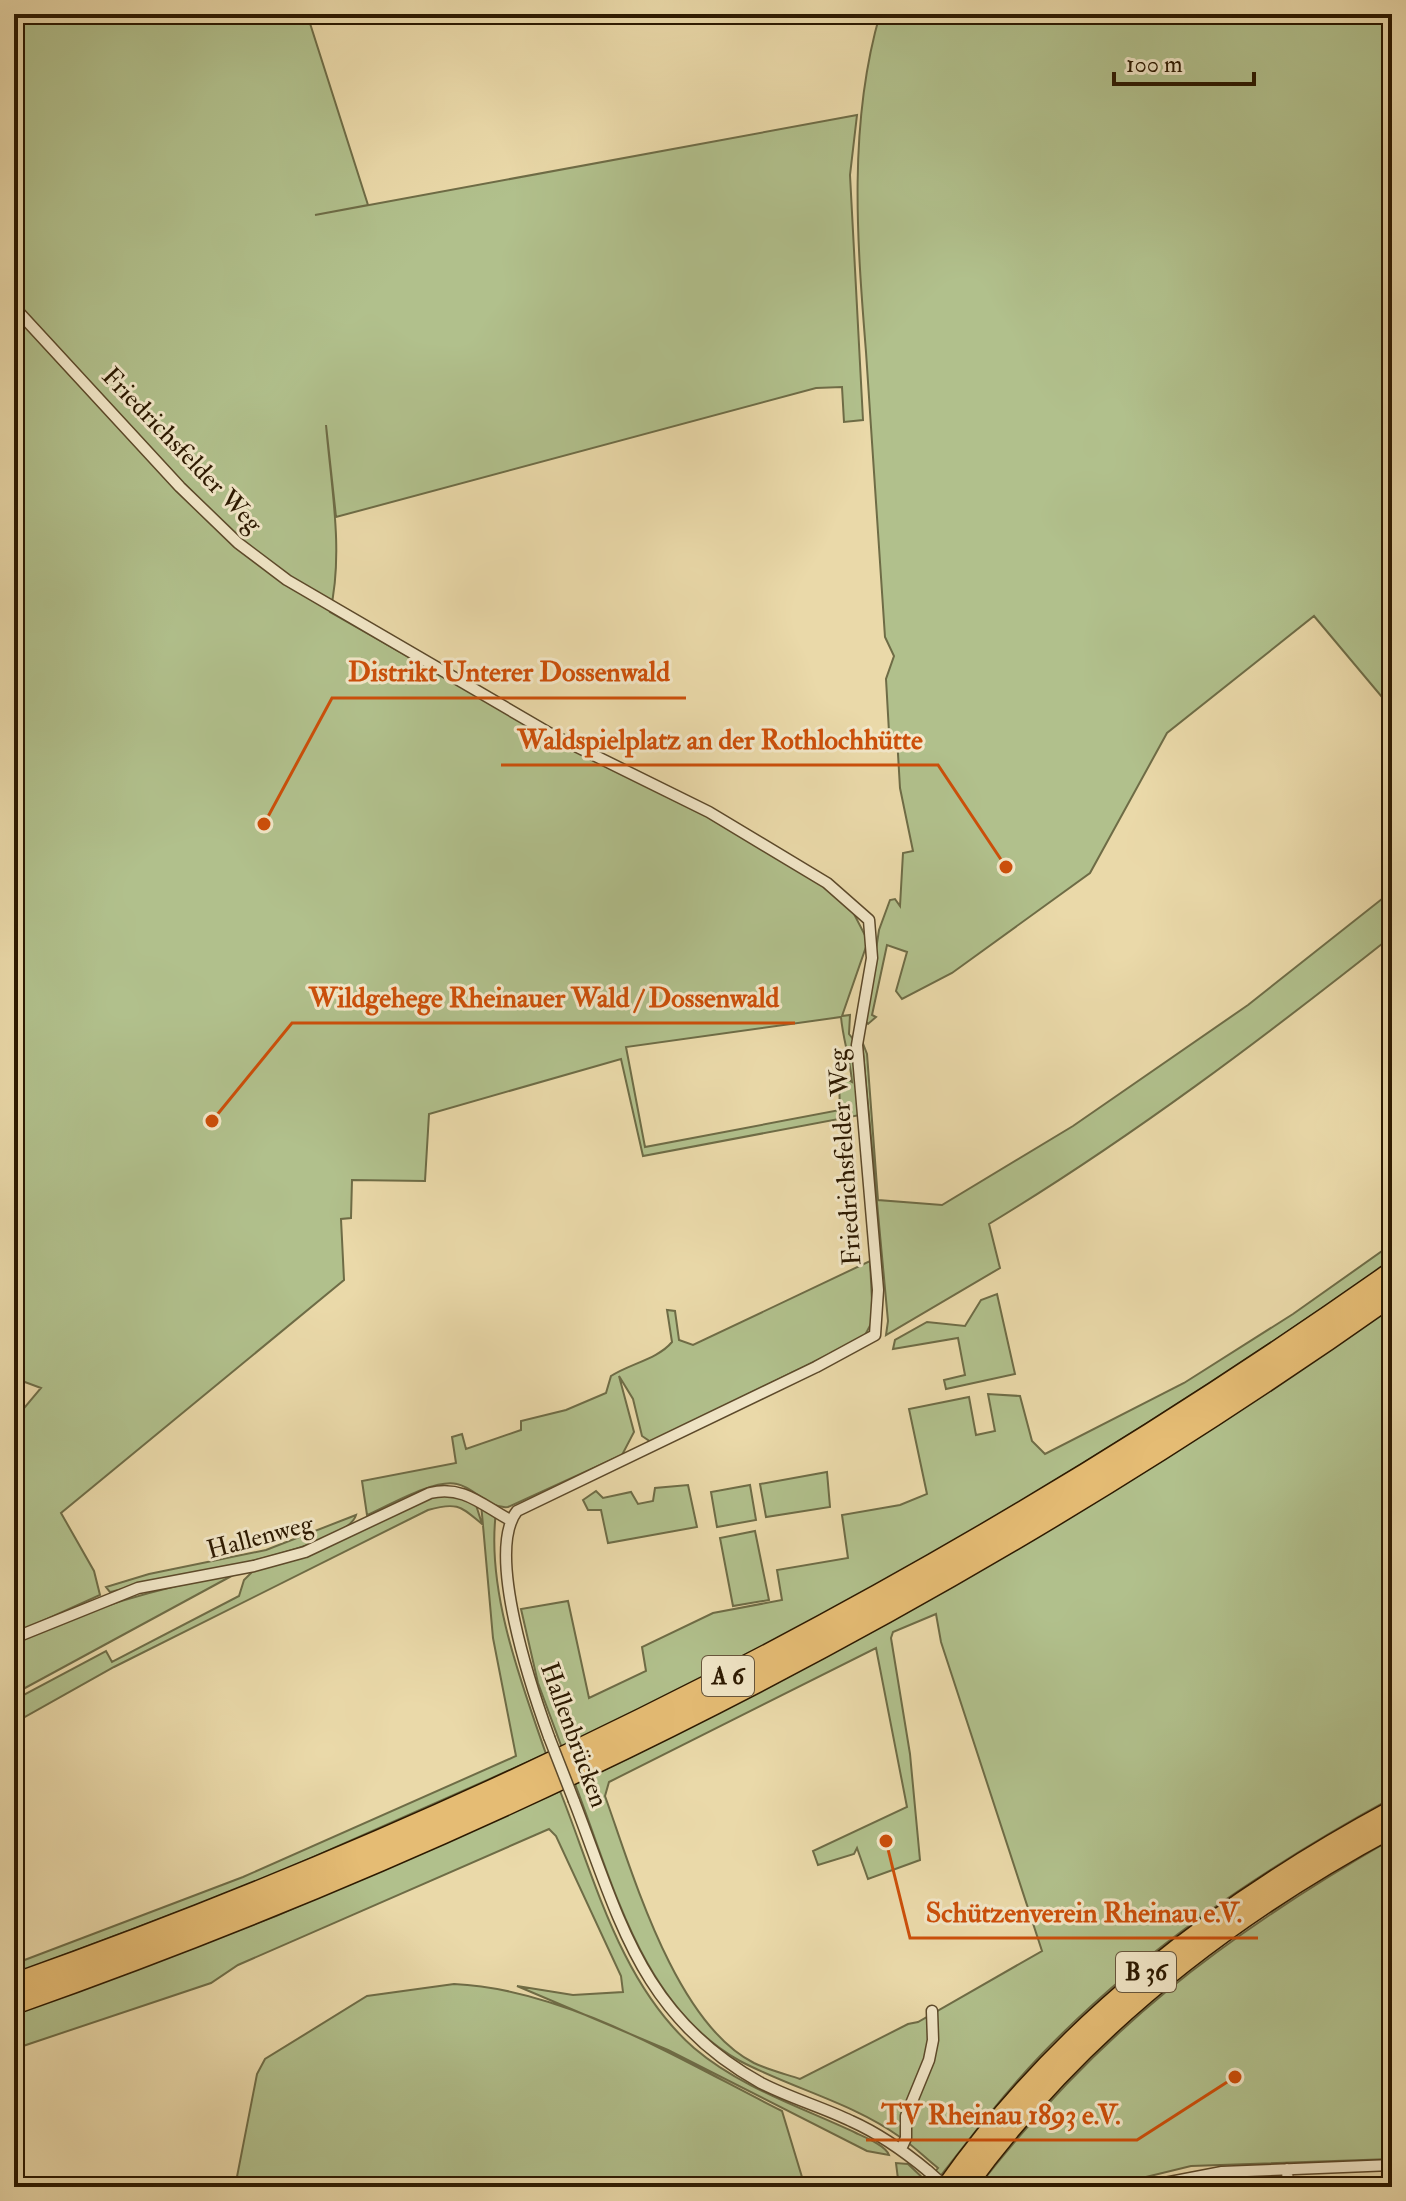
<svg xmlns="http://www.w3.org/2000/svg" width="1406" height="2201" viewBox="0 0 1406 2201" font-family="'IM FELL Double Pica',serif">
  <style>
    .green { fill: #b1c08c; stroke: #6e6c46; stroke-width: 2; fill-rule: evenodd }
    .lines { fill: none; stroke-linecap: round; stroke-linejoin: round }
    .minor-casing { stroke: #5c492a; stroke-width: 13 }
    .trunk-casing { stroke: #2c1900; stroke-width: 21 }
    .motorway-casing { stroke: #2c1900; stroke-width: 23 }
    .minor { stroke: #f1e6c7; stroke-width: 10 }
    .trunk { stroke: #e5bc74; stroke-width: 18 }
    .motorway { stroke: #e5bc74; stroke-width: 20 }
    .minor-bridge-casing { stroke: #5c492a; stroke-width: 13; stroke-linecap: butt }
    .minor-bridge { stroke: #f1e6c7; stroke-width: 10 }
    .labels { text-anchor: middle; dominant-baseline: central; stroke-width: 6; stroke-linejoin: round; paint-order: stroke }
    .shield { fill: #f1e6c7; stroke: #67563c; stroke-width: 2 }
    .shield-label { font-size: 24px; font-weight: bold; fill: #2c1900 }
    .street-label { font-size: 26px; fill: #2c1900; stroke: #f1e6c7 }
    .leader { fill: none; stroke: #cc4f0a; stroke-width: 3 }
    .callout-dot { fill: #cc4f0a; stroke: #f1e6c7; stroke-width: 3 }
    .callout-label { font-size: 28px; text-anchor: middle; font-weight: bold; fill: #cc4f0a; stroke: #f1e6c7; stroke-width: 6; stroke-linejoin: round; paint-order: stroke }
  </style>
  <rect width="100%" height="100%" fill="#ead9a9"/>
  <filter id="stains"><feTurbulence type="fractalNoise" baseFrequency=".0025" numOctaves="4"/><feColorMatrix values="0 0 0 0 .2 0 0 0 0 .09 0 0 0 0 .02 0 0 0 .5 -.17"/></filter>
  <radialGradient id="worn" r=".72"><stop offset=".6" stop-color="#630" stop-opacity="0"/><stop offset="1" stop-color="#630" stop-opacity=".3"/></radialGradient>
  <path class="green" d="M14 14H307L368 205 315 215 857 115 850 175 863 420 844 422 842 387 816 388 336 517 326 425C331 485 344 553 330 612L549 737 706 816 827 886 853 912 868 941 842 1016 850 1015 849 1034 853 1039 860 1115 643 1156 621 1059 429 1114 425 1181 352 1180 351 1218 341 1219 344 1280 61 1513 94 1571 100 1595 14 1634V1420L41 1388 14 1378ZM841 1017C843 1040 850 1058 852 1082L843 1077 839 1080 840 1110 645 1147 626 1047Z
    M880 14H1392V709L1314 616 1167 733 1090 873 952 973 902 999 896 991 907 952 887 945 872 1015 876 1017 868 1024 865 1021 879 930 890 900 895 899 900 906 903 853 913 851 900 788 897 737 889 732 886 679 894 656 885 637C879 542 873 447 866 352 857 240 848 124 880 14Z
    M1392 891V936C1262 1039 1131 1138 989 1224L1000 1268 886 1335 888 1321 862 1041 867 1054 878 1200 942 1205 1073 1126 1248 1005Z
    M1392 1244V1260C1205 1391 1011 1512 811 1622 729 1666 645 1706 562 1748L538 1683 521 1609 568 1601 589 1698 646 1671 642 1647 713 1613 782 1600 777 1570 848 1558 842 1515 900 1505 927 1494 909 1409 969 1397 976 1435 995 1431 988 1394 1020 1396 1032 1441 1045 1454 1184 1383 1293 1314Z
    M870 1261 873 1320 864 1337 651 1442 642 1436 633 1399 619 1376 634 1432 622 1455 508 1507C487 1509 476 1488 457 1484 435 1478 388 1506 367 1515L362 1481 456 1463 452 1437 462 1434 466 1449 521 1430V1421L566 1410 606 1393 611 1376C629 1364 658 1359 672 1342L667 1310 675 1311 679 1340 693 1345Z
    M997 1294 1015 1374 946 1389 944 1380 965 1375 958 1338 893 1349 895 1340 927 1322 965 1326 981 1300Z
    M1392 1307V1798C1263 1869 1142 1949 1040 2056 1001 2097 967 2142 932 2187H899L896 2163 908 2164 927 2182 938 2168C925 2158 914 2146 900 2137 853 2103 791 2088 740 2061 641 2006 613 1882 575 1784 861 1648 1133 1487 1392 1307ZM936 1614 941 1642 1042 1951 918 2022 908 2024 800 2079C785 2074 769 2070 754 2063 675 2023 633 1874 605 1796L609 1782 876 1648 907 1807 813 1851 818 1865 854 1854 857 1848 868 1879 920 1860 910 1754 891 1638 893 1632Z
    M827 1472 830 1507 766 1517 760 1484Z
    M688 1485 697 1527 608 1543 601 1510H588L583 1500 596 1491 603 1498 631 1492 638 1504 653 1501 655 1488Z
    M750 1485 756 1520 717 1527 711 1492Z
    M453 1495 476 1505 482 1524C462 1508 459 1501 428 1510L114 1667 14 1723V1700L106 1651 112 1662 239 1596 244 1580 254 1570 431 1497Z
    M481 1503 496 1512C486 1590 521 1682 546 1754L255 1883 14 1974V1964L243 1877 516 1756 493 1638Z
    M356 1515C346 1551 151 1581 110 1592L106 1587 149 1574 266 1550Z
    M755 1531 769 1600 733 1606 720 1538Z
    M237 1573 14 1694V1644C86 1608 158 1588 237 1573Z
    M560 1791C595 1879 620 1983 694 2048 741 2088 801 2107 856 2133 867 2138 886 2146 889 2155L867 2151 668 2050 517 1986 573 1995 623 1992 621 1976 556 1836 549 1829 238 1965 211 1983 14 2049V2014L276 1916Z
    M1392 1839V2159L1191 2166 1105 2187H978C1099 2031 1222 1937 1392 1839Z
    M454 1984C567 1989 682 2061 782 2111L805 2187H235L257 2074 265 2059 367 1996Z"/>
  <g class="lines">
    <defs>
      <path id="minor" d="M14 307 180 487 238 543 287 580 551 734 709 812 827 883 869 920 872 958 857 1045 878 1290 875 1335 816 1367 517 1511C485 1552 532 1690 549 1737
        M14 1638 138 1588 254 1566 305 1552 430 1493C463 1485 482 1505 510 1520
        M574 1801C620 1920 641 2017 761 2083 790 2098 822 2107 851 2121 880 2134 904 2151 928 2171
        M901 2149 906 2138V2116L929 2060 933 2040 932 2011
        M1287 2169 1288 2187
        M1144 2187 1222 2172 1392 2165"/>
      <path id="trunk" d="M946 2187C1061 2024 1218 1904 1392 1810
        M966 2187C1077 2034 1226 1917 1392 1828"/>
      <path id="motorway" d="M14 1984C504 1810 967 1572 1392 1272
        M14 2004C503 1831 968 1595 1392 1295"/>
    </defs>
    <use href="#minor" class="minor-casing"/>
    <use href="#trunk" class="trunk-casing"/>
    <use href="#motorway" class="motorway-casing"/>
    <use href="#minor" class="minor"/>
    <use href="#trunk" class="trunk"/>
    <use href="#motorway" class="motorway"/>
    <defs>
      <path id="minor-bridge" d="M549 1737 574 1801
        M928 2171 946 2187"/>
    </defs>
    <use href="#minor-bridge" class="minor-bridge-casing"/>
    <use href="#minor-bridge" class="minor-bridge"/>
  </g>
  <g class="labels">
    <g class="shield">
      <rect x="702" y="1656" width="52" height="40" rx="6"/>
      <rect x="1116" y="1952" width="60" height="40" rx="6"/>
    </g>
    <g class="shield-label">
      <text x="728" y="1676">A 6</text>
      <text x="1146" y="1972">B 36</text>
    </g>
    <g class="street-label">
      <text transform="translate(182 450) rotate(46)">Friedrichsfelder Weg</text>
      <text transform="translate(845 1157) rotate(-94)">Friedrichsfelder Weg</text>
      <text transform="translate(260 1537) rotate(-15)">Hallenweg</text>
      <text transform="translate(574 1735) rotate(70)">Hallenbrücken</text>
    </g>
  </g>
  <path class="leader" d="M264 824L332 698H686M1006 867L938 765H501M212 1121L292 1023H795M886 1841L910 1938H1258M1235 2077L1137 2140H866"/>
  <g class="callout-dot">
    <circle cx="264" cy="824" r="8"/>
    <circle cx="1006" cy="867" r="8"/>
    <circle cx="212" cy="1121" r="8"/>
    <circle cx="886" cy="1841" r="8"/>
    <circle cx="1235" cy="2077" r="8"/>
  </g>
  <g class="callout-label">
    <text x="509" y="681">Distrikt Unterer Dossenwald</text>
    <text x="720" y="749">Waldspielplatz an der Rothlochhütte</text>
    <text x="544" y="1007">Wildgehege Rheinauer Wald / Dossenwald</text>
    <text x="1084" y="1922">Schützenverein Rheinau e.V.</text>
    <text x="1001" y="2124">TV Rheinau 1893 e.V.</text>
  </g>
  <rect width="1406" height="2201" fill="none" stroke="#ead9a9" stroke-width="48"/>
  <rect x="16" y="16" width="1374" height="2169" fill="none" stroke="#2c1900" stroke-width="4"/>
  <rect x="24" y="24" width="1358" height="2153" fill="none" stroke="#2c1900" stroke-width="2"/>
  <path d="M1114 72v12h140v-12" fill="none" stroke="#2c1900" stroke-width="4"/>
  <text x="1126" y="72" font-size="24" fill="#2c1900" stroke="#f1e6c7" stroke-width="6" paint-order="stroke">100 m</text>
  <rect width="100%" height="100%" filter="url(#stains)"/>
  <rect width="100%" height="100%" fill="url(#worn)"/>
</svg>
